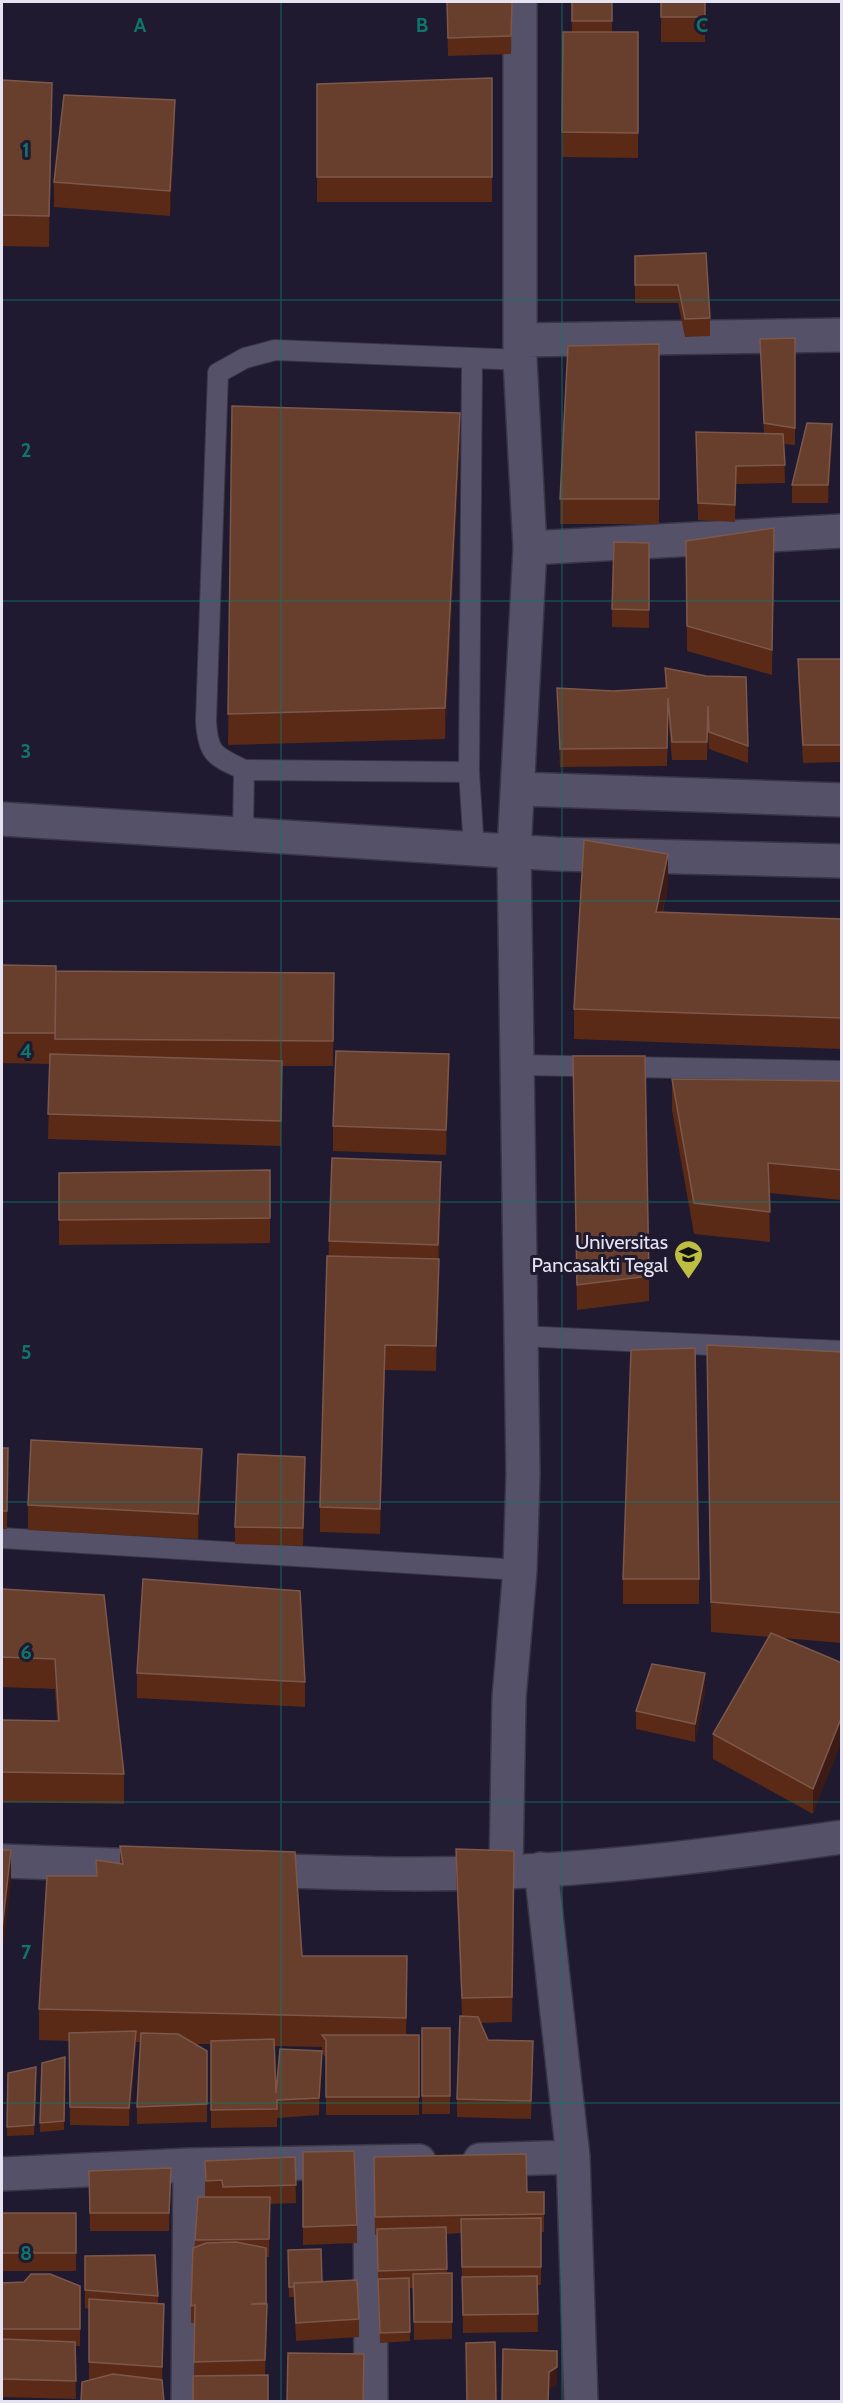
<svg xmlns="http://www.w3.org/2000/svg" width="843" height="2403" viewBox="0 0 843 2403" font-family="Cabin,sans-serif">
  <style>
    .lines { fill: none; stroke-linecap: round; stroke-linejoin: round }
    .lane-casing { stroke: #393646; stroke-width: 22 }
    .street-casing { stroke: #393646; stroke-width: 36 }
    .lane { stroke: #555169; stroke-width: 20 }
    .street { stroke: #555169; stroke-width: 33 }
    .wall { fill: #5a2a16; fill-rule: evenodd }
    .shaded-wall { fill: #3c1b16 }
    .building { fill: #683e2d; stroke: #7c584c; stroke-width: 1.5 }
    .grid { fill: none; stroke: #0f766e; stroke-width: 1.5; stroke-opacity: 0.55 }
    .labels { text-anchor: middle; dominant-baseline: central; stroke-width: 6; stroke-linejoin: round; paint-order: stroke }
    .poi-label { font-size: 20px; fill: #e5e3f1; stroke: #1f1a2f; text-anchor: end }
    .grid-label { font-size: 20px; text-anchor: middle; font-weight: bold; fill: #0f766e; stroke: #1f1a2f; stroke-width: 6; stroke-linejoin: round; paint-order: stroke }
  </style>
  <rect width="100%" height="100%" fill="#1f1a2f"/>
  <g class="lines">
    <defs>
      <path id="lane" d="M472 360 469 772 474 849
        M244 770C216 756 208 756 206 721L218 373 245 358 275 350 520 360
        M243 834 244 770 469 772
        M518 1065 842 1071
        M520 1336 842 1351
        M2 1538 520 1570"/>
      <path id="street" d="M520 340 842 335
        M530 548 842 531
        M519 789 842 800
        M2 819 556 854 842 861
        M2 1861 140 1866
        M541 1869 573 2157 581 2402
        M251 1870C336 1873 421 1876 506 1872 619 1867 730 1853 842 1837
        M506 1872 509 1698 520 1570 523 1474 514 851 530 548 520 360V2
        M480 2160 573 2157
        M370 2162 371 2402
        M2 2174 190 2165 419 2161
        M188 2402 190 2165"/>
    </defs>
    <use href="#lane" class="lane-casing"/>
    <use href="#street" class="street-casing"/>
    <use href="#lane" class="lane"/>
    <use href="#street" class="street"/>
  </g>
  <path class="wall" d="M447 2H512L511 54 448 56Z
    M571 2H612V32H638V158L562 157 563 32H572Z
    M661 2H705V42H661Z
    M492 78V202H317V84Z
    M2 80 52 113 49 247 2 246Z
    M175 125 170 216 54 207V182Z
    M706 253 710 318V336L685 337 678 303H635V256Z
    M795 338V445L784 444 785 483 736 484 735 522 698 520 696 432 764 433 760 339Z
    M659 344V524H560V499Z
    M232 406 460 443 445 739 228 745Z
    M832 442 828 503H792V485Z
    M686 541 774 553 772 675 687 651Z
    M649 543V628L612 627V609Z
    M798 659H842V762L803 763 798 677Z
    M665 668 748 746V763L709 749 708 724 707 760H672L668 716 667 766 560 767 557 688 613 691 665 688Z
    M668 884 663 912 842 919V1049L574 1039V1009Z
    M2 965 56 971 334 973 333 1066H282L281 1146 48 1139 50 1064 2 1063Z
    M449 1079 446 1155 333 1151V1126Z
    M672 1079 842 1081V1200L769 1193 770 1242 694 1234 672 1110Z
    M573 1081 649 1276V1301L577 1310Z
    M270 1170V1243L59 1245V1173Z
    M441 1187 439 1259 436 1371 385 1370 380 1534 320 1532V1507L329 1241Z
    M707 1345 842 1352V1643L783 1638 842 1663 813 1814 713 1759V1734L769 1637 711 1632Z
    M2 1448H8L7 1529H2Z
    M202 1474 198 1539 28 1530V1505Z
    M305 1474 303 1546 235 1544V1527Z
    M623 1579H699V1604H623Z
    M2 1589 104 1595 124 1774V1804L2 1802V1720L57 1721 55 1689 2 1687Z
    M137 1673 305 1682V1707L137 1698Z
    M705 1691 695 1742 636 1729V1711Z
    M120 1846 302 1956 407 1987 406 2035H419V2115H326V2058L322 2053 319 2115 277 2118V2127L211 2128V2044H194L207 2104V2122L137 2124V2107L141 2042H136L129 2126 70 2125 69 2041 39 2040V2009L96 1876V1860L120 1864ZM274 2046 322 2047V2051L276 2093Z
    M456 1849 514 1876 512 2022 480 2023 488 2040 533 2059 531 2119 457 2117V2099L462 2016 456 1874Z
    M422 2028H450V2114H422Z
    M65 2057 64 2130 40 2132 42 2063Z
    M8 2073 36 2077 34 2135 7 2136Z
    M303 2152 357 2225V2243L303 2245Z
    M295 2157 296 2203 270 2204 269 2257H266L267 2322 265 2375 194 2376 195 2323H191V2306L195 2240 205 2197V2161Z
    M374 2157 527 2192H544V2232H541V2285H537L538 2332 463 2333 461 2233 447 2234V2273H452V2339L414 2340 413 2288H409L410 2341 380 2343 377 2235H375Z
    M89 2171 171 2186 169 2231H90Z
    M2 2213H76V2271H2Z
    M288 2250 322 2282 359 2319V2337L296 2341 294 2297H289Z
    M85 2256 158 2296V2304L164 2322 162 2381 89 2380V2309L85 2308Z
    M2 2283 80 2286V2346H75L76 2399 2 2397Z"/>
  <path class="shaded-wall" d="M52 83V113L49 247V216Z
    M175 100V125L170 216V191Z
    M460 413V443L445 739V708Z
    M832 424V442L828 503V485Z
    M774 528V553L772 675V650Z
    M668 854V884L656 942V912Z
    M449 1054V1079L446 1155V1130Z
    M282 1061V1086L281 1146V1121Z
    M441 1162V1187L438 1270V1245Z
    M439 1259V1284L436 1371V1346Z
    M385 1345V1370L380 1534V1509Z
    M202 1449V1474L198 1539V1514Z
    M305 1457V1474L303 1546V1528Z
    M705 1673V1691L695 1742V1724Z
    M842 1716V1741L813 1814V1789Z
    M11 1850V1881L2 1959V1929Z
    M407 1956V1987L406 2049V2018Z
    M136 2031V2049L129 2126V2108Z
    M322 2051V2069L319 2115V2098Z
    M171 2168V2186L169 2231V2213Z
    M164 2304V2322L162 2385V2367Z
    M267 2304V2322L265 2378V2360Z
    M557 2367V2385L549 2390 548 2402 549 2372Z"/>
  <path class="building" d="M447 2H512L511 36 448 38Z
    M572 2H612V21H572Z
    M661 2H705V17H661Z
    M563 32H638V133L562 132Z
    M492 78V177H317V84Z
    M2 80 52 83 49 216 2 215Z
    M64 95 175 100 170 191 54 182Z
    M706 253 710 318 685 319 678 285H635V256Z
    M795 338V428L764 423 760 339Z
    M659 344V499H560L568 346Z
    M232 406 460 413 445 708 228 714Z
    M807 423 832 424 828 485H792Z
    M696 432 783 434 785 465 736 466 735 505 698 503Z
    M774 528 772 650 687 626 686 541Z
    M614 542 649 543V610L612 609Z
    M798 659H842V745H803Z
    M665 668 706 676 746 677 748 746 709 732 708 706 707 742H672L668 698 667 748 560 749 557 688 613 691 667 688Z
    M584 840 668 854 656 912 842 919V1018L574 1009Z
    M2 965 56 966 55 1033H2Z
    M56 971 334 973 333 1041 55 1039Z
    M336 1051 449 1054 446 1130 333 1126Z
    M50 1054 282 1061 281 1121 48 1114Z
    M573 1056H645L649 1276 577 1285Z
    M672 1079 842 1081V1170L768 1163 770 1212 694 1203Z
    M332 1158 441 1162 438 1245 329 1241Z
    M270 1170V1218L59 1220V1173Z
    M327 1256 439 1259 436 1346 385 1345 380 1509 320 1507Z
    M707 1345 842 1352V1613L711 1602Z
    M695 1348 699 1579H623L631 1350Z
    M31 1440 202 1449 198 1514 28 1505Z
    M2 1448H8L7 1511H2Z
    M238 1454 305 1457 303 1528 235 1527Z
    M143 1579 300 1591 305 1682 137 1673Z
    M2 1589 104 1595 124 1774 2 1772V1720L59 1721 55 1659 2 1657Z
    M771 1633 842 1663V1716L813 1789 713 1734Z
    M652 1664 705 1673 695 1724 636 1711Z
    M120 1846 295 1852 302 1956H407L406 2018 39 2009 47 1876H97L96 1860 123 1864Z
    M456 1849 514 1851 512 1997 462 1998Z
    M2 1850H11L2 1929Z
    M460 2016 478 2017 488 2040 533 2041 531 2101 457 2099Z
    M422 2028H450V2096H422Z
    M136 2031 129 2108 70 2107 69 2033Z
    M141 2033 178 2034 207 2051V2104L137 2107Z
    M322 2035H419V2097H326V2040Z
    M274 2039 276 2093 280 2049 322 2051 319 2098 277 2100V2109L211 2110V2041Z
    M65 2057 64 2121 40 2123 42 2063Z
    M36 2067 34 2125 7 2127 8 2073Z
    M354 2151 357 2225 303 2227V2152Z
    M526 2154 527 2192H544V2214L375 2217 374 2157Z
    M295 2157 296 2185 223 2187 222 2180 206 2181 205 2161Z
    M171 2168 169 2213H90L89 2171Z
    M198 2197H270L269 2239 195 2240Z
    M2 2213H76V2253H2Z
    M541 2218V2267H462L461 2219Z
    M446 2227 447 2269 378 2271 377 2229Z
    M236 2242 266 2248V2303L251 2304H267L265 2360 194 2362 195 2305 191 2306 193 2248 206 2243Z
    M321 2249 322 2282 294 2283V2287H289L288 2250Z
    M155 2255 158 2296 85 2290V2256Z
    M452 2273V2322H414L413 2274Z
    M31 2274H50L80 2286V2329H2V2283L24 2282Z
    M537 2276 538 2314 463 2315 462 2277Z
    M409 2278 410 2332 380 2333 378 2279Z
    M357 2280 359 2319 296 2323 294 2283Z
    M89 2299 164 2304 162 2367 89 2362Z
    M2 2339 75 2342 76 2381 2 2379Z
    M495 2342 496 2402H467L466 2343Z
    M503 2349 557 2351V2367L549 2372 548 2402H502Z
    M288 2353 364 2354 363 2402H287Z
    M113 2374 162 2380 164 2402H81L82 2382Z
    M268 2375V2402H193V2376Z"/>
  <path class="grid" d="M281 2V2402M562 2V2402M2 300H842M2 601H842M2 901H842M2 1202H842M2 1502H842M2 1802H842M2 2103H842"/>
  <defs>
    <symbol id="university-pin" viewBox="-11 -11 22 30"><path d="M0 17L-7.5 6A9.5 9.5 0 1 1 7.5 6Z" fill="#bebf42" stroke="#1f1a2f"/><path d="M0-5L7-2L0 1L-7-2ZM-4 1L0 2.5L4 1V4Q0 6-4 4Z" fill="#111"/></symbol>
  </defs>
  <g fill-rule="evenodd">
    <use href="#university-pin" x="672" y="1238" width="33" height="45"/>
  </g>
  <g class="labels">
    <g class="poi-label">
      <text x="668" y="1242">Universitas<tspan x="668" dy="23">Pancasakti Tegal</tspan></text>
    </g>
  </g>
  <g class="grid-label">
    <text x="140" y="32">A</text>
    <text x="422" y="32">B</text>
    <text x="702" y="32">C</text>
    <text x="26" y="157">1</text>
    <text x="26" y="457">2</text>
    <text x="26" y="758">3</text>
    <text x="26" y="1058">4</text>
    <text x="26" y="1359">5</text>
    <text x="26" y="1659">6</text>
    <text x="26" y="1959">7</text>
    <text x="26" y="2260">8</text>
  </g>
  <rect width="843" height="2403" fill="none" stroke="#e5e3f1" stroke-width="6"/>
</svg>
